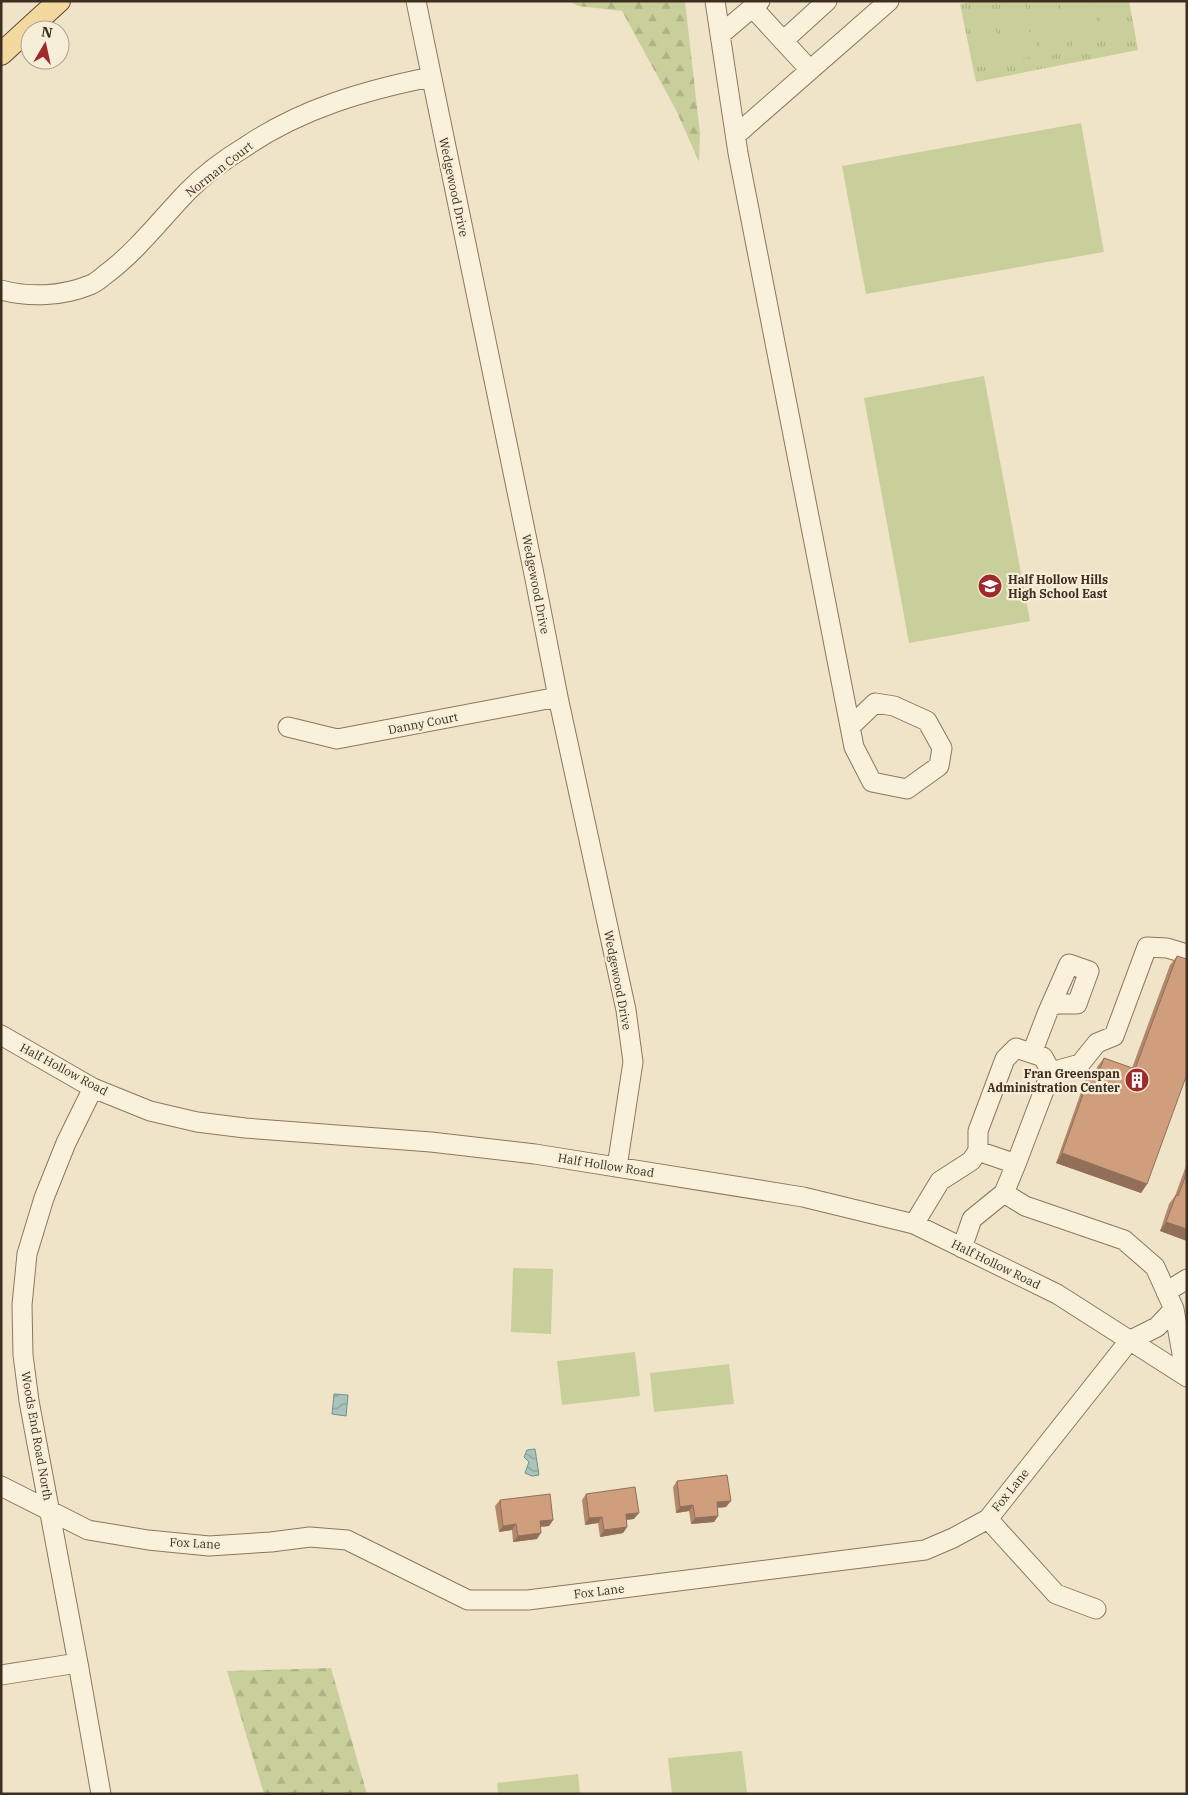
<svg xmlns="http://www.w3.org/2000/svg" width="1188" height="1795" viewBox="0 0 1188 1795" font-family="'IBM Plex Serif',serif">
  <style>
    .forest { fill: url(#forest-firs) }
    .park { fill: url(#park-tufts) }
    .pitch { fill: #c9cf9b }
    .water { fill: url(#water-waves); stroke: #6f938a }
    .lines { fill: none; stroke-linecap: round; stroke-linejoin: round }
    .minor-casing { stroke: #8d765c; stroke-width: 21 }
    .major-casing { stroke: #5b4430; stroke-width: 24 }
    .minor { stroke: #faf1dc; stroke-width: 19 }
    .major { stroke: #f3d9a0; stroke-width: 22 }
    .wall { fill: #b2896c }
    .shaded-wall { fill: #916f58 }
    .building { fill: #cf9f7d; stroke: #916f58 }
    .labels { text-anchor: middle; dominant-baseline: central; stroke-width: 4.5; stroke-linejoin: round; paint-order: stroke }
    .street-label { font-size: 12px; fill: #3d2e20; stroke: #f7eed8 }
    .poi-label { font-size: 12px; font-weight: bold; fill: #3d2e20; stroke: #f7eed8; text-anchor: start }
  </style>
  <defs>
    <pattern id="forest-firs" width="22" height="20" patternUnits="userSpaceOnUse" patternTransform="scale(1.25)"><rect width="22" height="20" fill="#c9cf9b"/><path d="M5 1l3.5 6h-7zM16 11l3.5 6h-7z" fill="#aeb285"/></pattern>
    <pattern id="park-tufts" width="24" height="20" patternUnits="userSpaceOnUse" patternTransform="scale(1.25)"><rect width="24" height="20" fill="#c9cf9b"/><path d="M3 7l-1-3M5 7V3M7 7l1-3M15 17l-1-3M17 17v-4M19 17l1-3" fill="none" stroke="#aeb285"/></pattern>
    <pattern id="water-waves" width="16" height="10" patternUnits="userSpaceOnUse" patternTransform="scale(1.25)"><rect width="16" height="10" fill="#a9c4bc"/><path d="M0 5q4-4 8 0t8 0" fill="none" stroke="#8ba098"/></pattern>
  </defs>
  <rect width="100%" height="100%" fill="#f0e4c8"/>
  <path class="forest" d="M569 1H685L700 134 699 162 676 110 622 11 578 6Z
    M331 1668 367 1794H264L227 1671Z"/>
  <path class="park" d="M973 1H1129L1138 50 976 82 960 4Z"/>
  <path class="pitch" d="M1039 1H1056L1065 50 1041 55 1031 3Z
    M1063 1H1089L1097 43 1073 48Z
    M1097 1H1122L1129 37 1105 42Z
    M1024 4 1034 56 1010 61 1000 9Z
    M992 10 1002 62 978 67 967 15Z
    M1081 123 1104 252 866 294 842 166Z
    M984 376 1030 621 909 643 864 398Z
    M513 1268 553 1269 551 1334 511 1332Z
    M635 1352 640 1396 562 1405 557 1361Z
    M729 1364 734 1404 654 1412 650 1373Z
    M742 1751 747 1793 672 1794 668 1758Z
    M578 1774 580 1794H498L497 1783Z"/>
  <path class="water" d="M334 1394 348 1395 346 1416 332 1414Z
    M535 1449 539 1475 532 1476 525 1473 529 1462 524 1457 527 1450Z"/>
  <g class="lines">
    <defs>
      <path id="minor" d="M416 1 534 574 558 697 626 1010 633 1062 617 1167
        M715 1 738 153 854 747 872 782 907 789 939 766 942 748 927 721 894 706 875 703 850 727
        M752 7 810 70
        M720 35 760 1
        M783 41 827 1
        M736 135 889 1
        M1 290C30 298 63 296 90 285 96 283 101 278 106 274 137 251 161 219 188 191 204 175 225 159 245 147 300 109 366 90 431 77
        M288 727 337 739 558 697
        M1 1035 93 1088 150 1111 197 1122 245 1128 431 1142 535 1154 803 1197 914 1224 1057 1294 1187 1377
        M1032 1053 1047 1014 1050 1007 1069 964 1089 971 1077 1004H1057L1050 1007
        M1051 1072 1080 1064 1097 1043 1114 1036 1147 947 1167 948 1187 954
        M93 1088 66 1143 44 1198 27 1254 22 1305 23 1355 29 1401 78 1663 101 1794
        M978 1151V1131L1005 1059 1016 1048 1043 1057 1051 1072 1016 1164
        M1004 1193 1025 1206 1124 1240 1155 1267 1174 1309 1186 1376
        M914 1224 940 1181 971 1161 978 1151 1016 1164 1004 1193 972 1219 962 1248
        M1166 1292 1187 1279
        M1 1486 88 1530 148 1540 209 1546 271 1542 310 1537 347 1540 468 1600H528L925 1550 953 1538 988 1519 1129 1341 1157 1327 1174 1309
        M988 1519 1056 1594 1096 1609
        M1 1675 78 1663"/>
      <path id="major" d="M1 54 59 1"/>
    </defs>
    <use href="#minor" class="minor-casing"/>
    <use href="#major" class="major-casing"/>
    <use href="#minor" class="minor"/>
    <use href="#major" class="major"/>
  </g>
  <path class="wall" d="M1177 956 1147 1184 1141 1193 1056 1163 1085 1081 1091 1072 1095 1074 1097 1067 1104 1058 1132 1068 1170 965Z
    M1187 1163V1241L1160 1231 1169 1204 1175 1196Z
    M677 1481 726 1507 717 1508 718 1516 714 1522 691 1524 689 1511 676 1513 673 1487Z
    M586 1494 634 1519 626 1520 627 1527 623 1533 600 1537 598 1523 585 1525 582 1500Z
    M500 1500 553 1520 549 1526 540 1527 537 1539 513 1542 512 1530 499 1532 495 1506Z"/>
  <path class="shaded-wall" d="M1062 1153 1147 1184 1141 1193 1056 1163Z
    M1166 1222 1187 1229V1241L1160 1231Z
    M731 1501 726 1507 712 1508 717 1502Z
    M693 1505 689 1511 676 1513 680 1507Z
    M639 1513 634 1519 621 1520 626 1514Z
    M718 1516 714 1522 691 1524 695 1518Z
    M602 1517 598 1523 585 1525 589 1518Z
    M553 1520 549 1526 535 1527 540 1521Z
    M516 1524 512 1530 499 1532 503 1526Z
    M627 1527 623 1533 600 1537 604 1530Z
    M541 1533 537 1539 513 1542 518 1536Z"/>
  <path class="building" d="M1177 956 1187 959V1074L1147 1184 1062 1153 1091 1072 1098 1075 1104 1058 1135 1069Z
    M1187 1172V1229L1166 1222 1176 1195 1178 1196Z
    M727 1475 731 1501 717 1502 718 1516 695 1518 693 1505 680 1507 677 1481Z
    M635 1487 639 1513 626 1514 627 1527 604 1530 602 1517 589 1518 586 1494Z
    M550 1494 553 1520 540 1521 541 1533 518 1536 516 1524 503 1526 500 1500Z"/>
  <defs>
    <symbol id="school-disc" viewBox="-11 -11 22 22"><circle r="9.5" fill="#9e2a2b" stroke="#f7eed8"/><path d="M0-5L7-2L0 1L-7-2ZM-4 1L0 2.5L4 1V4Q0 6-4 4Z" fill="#fff"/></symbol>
    <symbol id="building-disc" viewBox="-11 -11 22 22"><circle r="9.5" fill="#9e2a2b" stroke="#f7eed8"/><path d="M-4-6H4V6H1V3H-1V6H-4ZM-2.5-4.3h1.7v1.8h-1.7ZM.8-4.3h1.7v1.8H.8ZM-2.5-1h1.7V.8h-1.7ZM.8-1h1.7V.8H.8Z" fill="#fff"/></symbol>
  </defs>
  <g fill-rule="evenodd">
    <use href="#school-disc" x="976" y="572" width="28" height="28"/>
    <use href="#building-disc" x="1123" y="1066" width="28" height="28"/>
  </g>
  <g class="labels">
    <g class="street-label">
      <text transform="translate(219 169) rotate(-38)">Norman Court</text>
      <text transform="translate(454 187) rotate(78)">Wedgewood Drive</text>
      <text transform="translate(536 584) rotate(79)">Wedgewood Drive</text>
      <text transform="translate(423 723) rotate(-11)">Danny Court</text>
      <text transform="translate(618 980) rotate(79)">Wedgewood Drive</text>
      <text transform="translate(64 1069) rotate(28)">Half Hollow Road</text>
      <text transform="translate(606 1165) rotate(9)">Half Hollow Road</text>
      <text transform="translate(996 1264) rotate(26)">Half Hollow Road</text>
      <text transform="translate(37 1436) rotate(80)">Woods End Road North</text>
      <text transform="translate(1010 1490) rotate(-51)">Fox Lane</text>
      <text transform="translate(195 1543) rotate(3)">Fox Lane</text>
      <text transform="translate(599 1591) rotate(-7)">Fox Lane</text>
    </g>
    <g class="poi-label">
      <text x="1008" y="579">Half Hollow Hills<tspan x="1008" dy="14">High School East</tspan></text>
      <text x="1120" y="1073" text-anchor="end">Fran Greenspan<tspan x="1120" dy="14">Administration Center</tspan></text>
    </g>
  </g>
  <rect width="1188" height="1795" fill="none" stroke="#3d2e20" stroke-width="5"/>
  <g transform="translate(45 45) rotate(9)"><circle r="24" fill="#f7eed8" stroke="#ada18e"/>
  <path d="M0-4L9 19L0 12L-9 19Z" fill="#9e2a2b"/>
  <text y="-8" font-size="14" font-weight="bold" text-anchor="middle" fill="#3d2e20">N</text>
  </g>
</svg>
